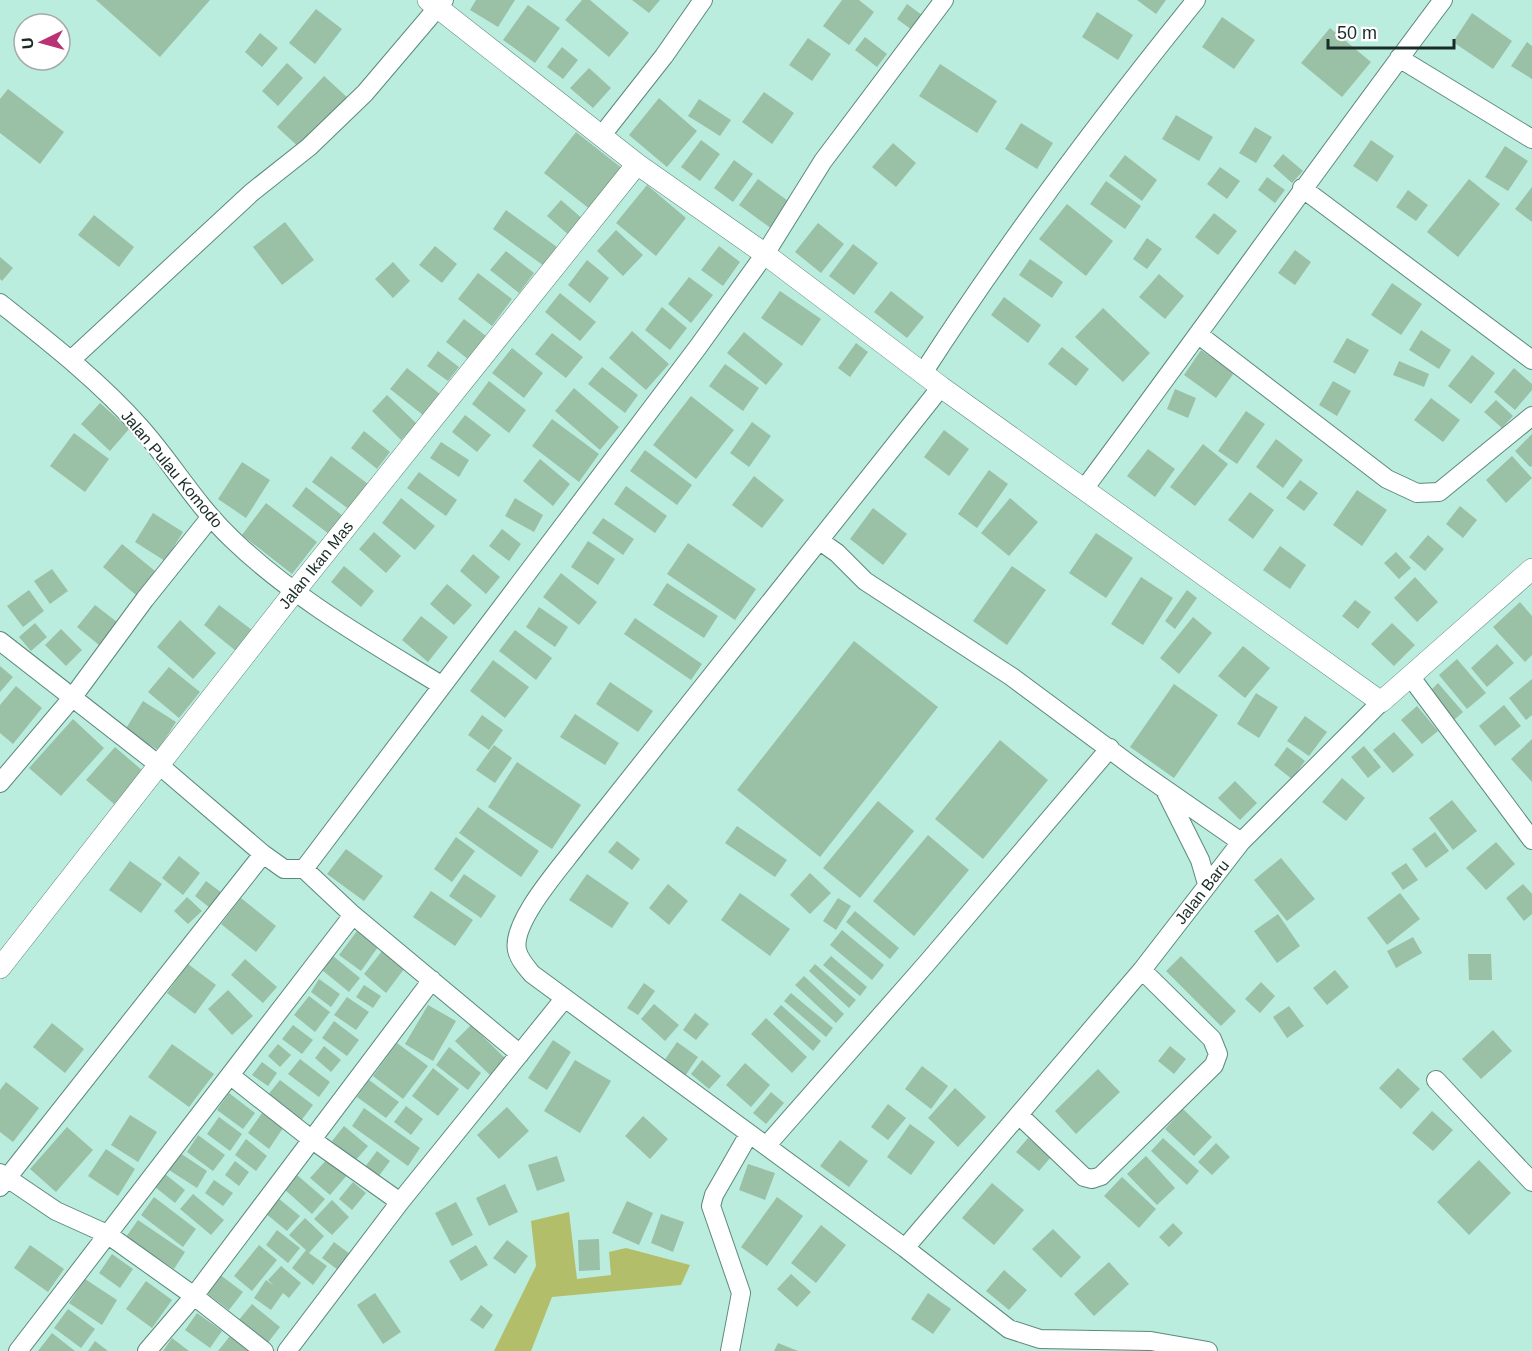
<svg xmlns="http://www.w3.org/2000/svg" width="1532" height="1351" viewBox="0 0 1532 1351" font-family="Helvetica,sans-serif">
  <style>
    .green { fill: #b2be6a }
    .building { fill: #9ac0a6 }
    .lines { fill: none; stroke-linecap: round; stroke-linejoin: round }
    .minor-casing { stroke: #5b897d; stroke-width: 20 }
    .tertiary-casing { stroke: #5b897d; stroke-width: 22 }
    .minor { stroke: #fff; stroke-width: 18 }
    .tertiary { stroke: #fff; stroke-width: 21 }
    .labels { text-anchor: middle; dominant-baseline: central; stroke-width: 4.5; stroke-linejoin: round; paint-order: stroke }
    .street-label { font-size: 16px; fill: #192c27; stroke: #fff }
  </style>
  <rect width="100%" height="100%" fill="#bbedde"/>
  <path class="green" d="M569 1212 577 1279 611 1275 609 1252 626 1248 690 1265 681 1285 552 1297 531 1351H494L536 1266 531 1221Z"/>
  <path class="building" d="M96 0H210L160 57Z
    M476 0H515L498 27 470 10Z
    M582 0H590L629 33 609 57 565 20Z
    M632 0H660L649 13Z
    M842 0H859L874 12 849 45 823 26Z
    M1137 0H1166L1156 14Z
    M907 4 922 15 912 30 897 19Z
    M528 5 560 28 535 63 503 40Z
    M316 9 342 29 315 64 289 43Z
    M1097 12 1133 35 1118 60 1082 37Z
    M1472 13 1512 41 1493 69 1453 42Z
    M1222 17 1255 40 1234 69 1202 47Z
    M1330 28 1371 62 1342 97 1301 63Z
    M260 33 278 48 262 67 245 52Z
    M865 37 887 54 877 67 855 50Z
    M808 38 831 54 812 81 789 65Z
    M1527 42 1532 46V79L1511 66Z
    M562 47 578 60 563 79 547 67Z
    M287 63 303 78 278 106 262 91Z
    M940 64 997 101 977 133 919 96Z
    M589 68 611 88 593 108 570 88Z
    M324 76 349 99 302 150 277 127Z
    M8 89 64 132 40 164 0 133V99Z
    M764 92 794 113 772 144 742 122Z
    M659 98 697 131 667 167 629 135Z
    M699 99 731 120 720 136 688 116Z
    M1176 115 1213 137 1199 161 1162 139Z
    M1021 123 1053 143 1037 169 1005 149Z
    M1255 127 1272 137 1256 163 1239 153Z
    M576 132 628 173 596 214 544 173Z
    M701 140 720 154 700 181 681 167Z
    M1371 140 1394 156 1377 182 1353 166Z
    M893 143 916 163 896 187 872 167Z
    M1505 146 1528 161 1508 191 1485 177Z
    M1283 154 1303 171 1292 183 1273 166Z
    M1125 155 1157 180 1142 201 1109 176Z
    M734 160 753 174 733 202 714 188Z
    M1220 167 1240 181 1227 199 1207 184Z
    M1267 177 1285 190 1275 203 1258 190Z
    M758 179 791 203 772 229 739 205Z
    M1469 179 1500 204 1458 257 1427 232Z
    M1106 181 1141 206 1125 229 1090 204Z
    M647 185 686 218 656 256 616 223Z
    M1532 187V222L1515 209Z
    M1408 190 1428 205 1416 221 1396 207Z
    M561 200 584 220 570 236 547 216Z
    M1067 204 1113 241 1086 276 1039 239Z
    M506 210 557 247 544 266 493 229Z
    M1214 213 1237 231 1218 255 1195 237Z
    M94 215 134 247 119 267 78 235Z
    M285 222 314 260 282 285 253 247Z
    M818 223 844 244 821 273 795 252Z
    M616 230 643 255 623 276 597 251Z
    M1147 238 1162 249 1147 269 1133 259Z
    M853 244 878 263 854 295 829 276Z
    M435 246 457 264 442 283 419 265Z
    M719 246 740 262 723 286 701 270Z
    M1295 250 1311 262 1295 285 1278 273Z
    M506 251 534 273 519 293 490 270Z
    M0 257 13 268 2 281 0 279Z
    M1030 259 1063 282 1052 298 1019 275Z
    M587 260 609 278 590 303 568 285Z
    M393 262 410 281 393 298 375 279Z
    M478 273 512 299 492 326 458 299Z
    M1159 274 1184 296 1165 319 1139 297Z
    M689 277 713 295 691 323 668 304Z
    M1392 283 1422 304 1401 335 1371 315Z
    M780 291 821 319 802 346 761 318Z
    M891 291 924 317 907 338 874 312Z
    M560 293 596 322 580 341 545 312Z
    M1004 297 1041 325 1028 343 991 315Z
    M662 307 687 328 670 350 645 330Z
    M1103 308 1150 353 1123 382 1075 337Z
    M464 319 486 336 468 359 446 342Z
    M1421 330 1451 350 1439 369 1409 350Z
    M632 331 669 364 646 390 609 358Z
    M744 332 783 364 766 385 727 353Z
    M552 333 583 357 566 378 535 354Z
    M1347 338 1369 350 1355 374 1333 362Z
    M856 343 868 352 850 377 838 368Z
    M1062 347 1089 369 1076 386 1048 364Z
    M512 348 543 373 524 398 492 373Z
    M1201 350 1234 373 1216 398 1184 375Z
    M438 351 459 367 448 381 427 366Z
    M1472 355 1495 373 1471 404 1448 386Z
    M1399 361 1429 374 1424 387 1393 375Z
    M725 364 759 388 743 411 709 386Z
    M602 367 638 395 625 413 588 384Z
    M407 368 440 394 423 415 390 389Z
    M1514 368 1532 384V390L1515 410 1494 392Z
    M489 381 526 410 509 433 472 404Z
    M1333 381 1351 391 1337 416 1319 405Z
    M574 388 619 427 600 450 555 411Z
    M1175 389 1196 398 1188 418 1167 409Z
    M387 395 417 424 401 440 372 411Z
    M691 396 734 430 696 479 653 445Z
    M1431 398 1460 420 1443 442 1414 420Z
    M1496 400 1513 416 1502 428 1484 412Z
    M100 403 129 429 110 451 81 424Z
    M1246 411 1265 424 1237 464 1218 451Z
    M465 415 491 435 477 452 452 432Z
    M552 419 599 454 579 482 532 446Z
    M752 422 771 436 749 467 730 453Z
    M944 430 969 449 949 476 924 457Z
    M364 431 390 452 377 469 351 448Z
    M74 433 109 459 85 492 50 466Z
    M1532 434V466L1530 467 1515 451Z
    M1276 439 1303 460 1283 488 1256 467Z
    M441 442 469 460 459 477 430 458Z
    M1203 444 1228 464 1195 506 1170 487Z
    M1148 449 1175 469 1155 497 1127 476Z
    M645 450 692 485 677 505 630 471Z
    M331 456 368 484 350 510 312 482Z
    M1512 456 1532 478 1506 503 1486 480Z
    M540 459 570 484 553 506 523 481Z
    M242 462 270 480 246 518 218 499Z
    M989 470 1008 484 977 528 958 514Z
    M419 472 457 500 446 516 407 488Z
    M754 476 784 500 762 528 732 505Z
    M1300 480 1318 493 1304 511 1286 498Z
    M626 486 667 516 655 533 614 504Z
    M306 487 343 516 329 534 292 506Z
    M1357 490 1387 510 1362 546 1333 525Z
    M1250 492 1274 510 1253 539 1228 520Z
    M401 498 435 526 415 550 382 523Z
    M515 498 543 515 534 532 505 516Z
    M1010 498 1038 522 1009 556 981 533Z
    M266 503 317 542 292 574 242 535Z
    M1460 506 1477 520 1463 538 1446 524Z
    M873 508 907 534 883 565 850 539Z
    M153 513 183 532 165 561 135 542Z
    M603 518 634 539 623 555 592 533Z
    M502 529 521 544 509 561 489 546Z
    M374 532 401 556 386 573 359 549Z
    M1096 533 1133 558 1106 598 1069 573Z
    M1428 535 1444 549 1425 571 1409 557Z
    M588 541 615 559 598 585 571 567Z
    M688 543 756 589 735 620 667 574Z
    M122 544 155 571 136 595 103 567Z
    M1280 546 1306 565 1290 589 1263 570Z
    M1396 552 1411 568 1399 579 1384 563Z
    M473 554 500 577 486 594 460 571Z
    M344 566 374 591 361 607 331 582Z
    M1012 566 1046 590 1007 645 973 621Z
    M52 569 68 591 50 604 34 581Z
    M561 573 597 602 579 625 543 597Z
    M1141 577 1173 598 1143 645 1111 624Z
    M1415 577 1438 602 1417 622 1394 598Z
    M667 583 718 616 704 638 653 605Z
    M447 584 472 605 454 625 430 604Z
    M29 590 44 611 23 627 7 606Z
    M1187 590 1197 598 1175 629 1165 621Z
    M1355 600 1371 612 1358 629 1342 616Z
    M1520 602 1532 616V655L1525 662 1493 627Z
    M95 605 117 622 99 645 77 627Z
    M219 605 252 630 236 651 204 625Z
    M539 607 568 627 555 647 526 627Z
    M421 616 448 637 428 662 402 640Z
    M1193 617 1212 633 1179 674 1160 658Z
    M635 618 702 664 691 680 624 634Z
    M180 620 216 653 193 679 157 647Z
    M35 623 47 637 31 651 19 637Z
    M1392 623 1415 645 1394 666 1371 644Z
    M61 629 82 650 66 666 45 645Z
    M515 630 552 658 536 680 499 651Z
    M854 641 938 707 820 857 737 790Z
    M1497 644 1514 663 1487 687 1471 668Z
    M1243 646 1270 668 1245 698 1218 676Z
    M1457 659 1486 693 1467 709 1439 675Z
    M493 660 529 687 505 718 470 691Z
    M0 666 13 677 0 692Z
    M169 667 200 692 179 718 148 692Z
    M1532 679V715L1526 720 1509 698Z
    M610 682 653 711 638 732 596 704Z
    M1438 683 1463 712 1454 720 1429 692Z
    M1174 684 1218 715 1174 778 1130 747Z
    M16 686 42 708 13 744 0 733V705Z
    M1256 693 1278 707 1259 738 1237 724Z
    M143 701 176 722 158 750 125 730Z
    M1504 705 1521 726 1495 746 1479 726Z
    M1417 706 1438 731 1422 744 1401 720Z
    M575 714 619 743 605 765 560 737Z
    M482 715 503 730 489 750 468 735Z
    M1305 716 1327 732 1309 756 1287 741Z
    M73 719 104 748 61 796 29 768Z
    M1394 732 1414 755 1393 773 1373 750Z
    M1532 739V782L1511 759Z
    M1000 740 1048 780 983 859 935 819Z
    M494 745 512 758 495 783 476 770Z
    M1364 746 1381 767 1368 778 1351 757Z
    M115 747 143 771 114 804 86 780Z
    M1287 747 1305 761 1292 779 1274 765Z
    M517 762 581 805 552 849 488 807Z
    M1342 778 1365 798 1346 821 1322 802Z
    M1235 781 1257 803 1240 820 1218 798Z
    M1452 800 1477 831 1453 850 1429 818Z
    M878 801 914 831 860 898 823 868Z
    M478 807 539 851 521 877 459 833Z
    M737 826 787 860 775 877 725 843Z
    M1435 832 1449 851 1426 868 1412 849Z
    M928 835 969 870 914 936 873 901Z
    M456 837 475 851 452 882 434 869Z
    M617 841 640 859 632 870 608 852Z
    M1496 842 1515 864 1486 890 1466 868Z
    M346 849 383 876 364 901 327 874Z
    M179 856 200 873 183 895 162 878Z
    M1281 858 1315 899 1287 921 1254 880Z
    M130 861 162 884 141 913 109 890Z
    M1406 863 1418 880 1403 890 1391 873Z
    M810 873 831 893 810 914 790 895Z
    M464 874 496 896 481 918 449 896Z
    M587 874 629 903 612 928 569 900Z
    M206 881 222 893 210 908 195 896Z
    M668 884 688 901 669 925 649 908Z
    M1523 884 1532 894V914L1524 921 1506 898Z
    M431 891 473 920 455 946 413 917Z
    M740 893 790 929 770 956 721 920Z
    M1400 893 1420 919 1387 945 1367 918Z
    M187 897 202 911 188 924 174 911Z
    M241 898 276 926 256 952 221 924Z
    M838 898 851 906 836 930 823 921Z
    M855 911 899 948 890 959 846 922Z
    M1278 914 1300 946 1277 963 1254 931Z
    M842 930 884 965 872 980 830 945Z
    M357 931 378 947 361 971 339 955Z
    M1413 937 1422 953 1396 968 1387 951Z
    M382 951 404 969 386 993 364 974Z
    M1468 954H1491L1492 980H1469Z
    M333 956 360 978 349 992 322 970Z
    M831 956 867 987 860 996 823 965Z
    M1181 956 1236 1011 1221 1026 1166 971Z
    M245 959 277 987 263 1003 231 975Z
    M188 964 216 985 195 1014 167 993Z
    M815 964 856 1000 849 1008 809 971Z
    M1335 970 1349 987 1327 1005 1313 988Z
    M804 976 844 1014 836 1023 795 985Z
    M319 979 340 994 331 1007 311 992Z
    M1261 982 1275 996 1260 1013 1245 999Z
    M644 983 655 991 638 1015 627 1008Z
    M364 985 381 996 373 1008 356 997Z
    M228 990 253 1016 232 1035 208 1009Z
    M791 993 833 1028 826 1037 784 1001Z
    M309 996 330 1012 315 1032 294 1015Z
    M347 997 369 1012 356 1030 334 1015Z
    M654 1004 679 1025 665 1041 641 1019Z
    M428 1005 456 1021 433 1061 405 1044Z
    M781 1005 821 1041 813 1051 773 1014Z
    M1289 1006 1304 1026 1287 1038 1273 1017Z
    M695 1013 709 1024 696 1040 683 1030Z
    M766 1018 807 1057 792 1073 751 1034Z
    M334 1021 359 1040 347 1056 322 1038Z
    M52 1023 84 1049 65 1073 33 1047Z
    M293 1025 313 1040 302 1054 282 1039Z
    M471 1025 507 1060 491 1076 455 1041Z
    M1493 1030 1512 1051 1481 1079 1462 1059Z
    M553 1040 571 1052 547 1090 528 1078Z
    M677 1042 698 1057 685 1076 664 1061Z
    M397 1043 428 1066 403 1099 373 1076Z
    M172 1044 214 1074 189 1107 148 1077Z
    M278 1044 291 1055 280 1067 268 1056Z
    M324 1046 341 1060 331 1072 315 1058Z
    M1170 1046 1186 1059 1174 1074 1158 1061Z
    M449 1047 481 1073 468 1090 436 1065Z
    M300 1059 330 1082 319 1097 288 1074Z
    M575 1060 611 1081 580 1133 544 1111Z
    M702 1060 721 1076 709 1089 691 1074Z
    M262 1062 277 1073 268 1086 252 1075Z
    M745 1063 770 1085 751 1107 726 1085Z
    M922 1066 948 1086 931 1109 905 1089Z
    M433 1068 459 1089 438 1116 412 1096Z
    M1398 1068 1420 1089 1401 1109 1379 1088Z
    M1098 1069 1120 1092 1076 1134 1055 1111Z
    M280 1080 313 1105 300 1122 267 1096Z
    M369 1080 399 1102 386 1118 357 1097Z
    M6 1082 39 1108 13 1142 0 1132V1090Z
    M955 1088 986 1117 958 1147 928 1118Z
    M771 1092 784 1103 766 1124 753 1113Z
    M229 1093 255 1113 243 1129 217 1110Z
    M888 1104 906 1118 888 1140 871 1127Z
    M406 1106 423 1119 411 1135 394 1122Z
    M507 1107 529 1131 499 1159 477 1135Z
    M364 1108 420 1148 408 1166 352 1126Z
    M1183 1109 1212 1137 1194 1156 1165 1129Z
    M1432 1111 1453 1130 1433 1151 1412 1133Z
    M262 1113 283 1128 269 1149 248 1133Z
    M130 1115 157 1132 138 1162 111 1145Z
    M643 1116 668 1139 650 1159 625 1136Z
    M219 1117 242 1134 230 1151 207 1134Z
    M910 1124 935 1142 911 1175 887 1157Z
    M344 1126 368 1146 355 1161 332 1141Z
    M67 1127 93 1150 56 1192 30 1169Z
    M198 1135 225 1155 213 1171 187 1152Z
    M1028 1138 1051 1157 1039 1171 1016 1152Z
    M1163 1138 1199 1171 1187 1185 1151 1151Z
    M246 1139 267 1156 256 1171 235 1155Z
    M840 1140 868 1161 849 1187 820 1166Z
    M1216 1143 1230 1157 1212 1175 1198 1162Z
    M106 1149 135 1169 118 1196 88 1176Z
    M377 1151 390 1161 378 1177 365 1167Z
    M180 1153 207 1171 197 1188 169 1170Z
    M557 1156 565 1181 537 1191 528 1165Z
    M1146 1156 1175 1188 1157 1205 1127 1174Z
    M329 1157 348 1174 330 1195 310 1178Z
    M1479 1160 1511 1193 1469 1235 1437 1202Z
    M235 1161 249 1172 239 1186 225 1175Z
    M748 1164 775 1173 765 1200 739 1190Z
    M165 1174 185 1190 175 1203 155 1187Z
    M297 1175 325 1199 312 1214 284 1189Z
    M1122 1177 1156 1209 1139 1228 1104 1196Z
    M214 1180 233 1193 223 1206 205 1193Z
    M353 1182 366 1193 352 1210 339 1199Z
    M992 1183 1024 1210 994 1245 962 1218Z
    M505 1184 518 1212 489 1226 476 1198Z
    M193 1194 224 1220 211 1235 180 1209Z
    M154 1197 196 1229 183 1247 141 1215Z
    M777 1197 803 1216 767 1266 741 1247Z
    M278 1198 300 1216 287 1231 265 1213Z
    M332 1200 349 1217 332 1235 314 1219Z
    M627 1201 653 1213 639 1245 612 1233Z
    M456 1202 473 1235 452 1246 435 1213Z
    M661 1214 684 1222 673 1252 651 1243Z
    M305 1218 324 1236 309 1253 327 1266 313 1285 292 1268 306 1250 289 1235Z
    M138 1220 185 1252 174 1269 126 1237Z
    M1173 1223 1183 1233 1169 1247 1159 1237Z
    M821 1225 846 1245 816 1283 791 1263Z
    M1053 1229 1081 1257 1061 1278 1032 1249Z
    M277 1230 300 1248 288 1263 266 1245Z
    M599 1239 600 1270 579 1271 578 1240Z
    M507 1240 528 1256 515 1274 493 1258Z
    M334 1242 354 1257 342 1273 322 1258Z
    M30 1245 64 1269 48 1292 14 1268Z
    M259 1245 277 1260 252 1291 234 1276Z
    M476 1245 488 1265 461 1281 449 1261Z
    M112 1254 133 1269 120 1288 99 1273Z
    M1109 1262 1129 1284 1094 1316 1074 1294Z
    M281 1266 301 1283 289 1298 283 1293 271 1310 254 1298 266 1280 274 1286 268 1280Z
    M1004 1270 1027 1290 1009 1310 986 1291Z
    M219 1274 243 1292 229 1310 205 1292Z
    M791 1274 811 1292 797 1307 777 1289Z
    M85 1279 117 1300 102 1325 69 1303Z
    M146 1281 172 1300 152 1328 126 1309Z
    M375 1293 401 1332 383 1344 357 1305Z
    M928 1293 951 1309 933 1334 911 1319Z
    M252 1304 280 1327 267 1344 238 1321Z
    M481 1305 493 1315 483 1329 470 1320Z
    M68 1309 95 1329 81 1348 54 1328Z
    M197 1313 222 1331 210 1348 185 1330Z
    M52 1333 75 1351H38Z
    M230 1336 248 1351H218Z
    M172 1338 189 1351H163Z
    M95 1341 108 1351H88Z
    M778 1343 798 1351H774Z"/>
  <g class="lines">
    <defs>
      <path id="minor" d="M1399 58 1532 139
        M602 135 664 56 703 0
        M1302 188 1532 360
        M0 303C49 342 98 380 140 427 173 464 195 504 232 539 293 598 369 641 441 685
        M1199 335 1387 479 1417 493 1439 492 1532 416
        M72 359 251 193 309 147 365 93 444 0
        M923 373C1006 244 1099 120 1196 0
        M941 387 578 844C561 867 511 922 517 950 519 959 526 967 532 974L905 1248 1009 1329 1040 1339 1151 1341 1208 1351
        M1084 489C1205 327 1321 162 1443 0
        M820 541 837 553 865 581 1012 677 1136 769 1241 842
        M0 641 159 765 263 854 284 869H304L353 915 520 1054
        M1410 676 1532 840
        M0 783 72 698 145 599 210 518
        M1166 792 1200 860 1207 884
        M304 869 698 347 765 254 823 161 944 0
        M231 1076 311 1139 400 1202
        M1436 1080 1532 1182
        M1020 1116 1084 1177 1092 1179 1101 1176 1214 1065 1218 1054 1212 1039 1142 970
        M767 1145 927 963 1110 748
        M0 1173 56 1211 107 1234 194 1296 264 1351
        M0 1187 263 854
        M905 1248 1142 970 1241 842 1381 702
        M18 1351 353 915
        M147 1351 194 1296 432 980
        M287 1351 400 1202 564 999
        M730 1351 741 1293 711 1206 714 1195 749 1134"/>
      <path id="tertiary" d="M428 0 637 164 765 254 941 387 1381 702 1532 569
        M0 968 295 591 637 164"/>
    </defs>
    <use href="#minor" class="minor-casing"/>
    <use href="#tertiary" class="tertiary-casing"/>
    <use href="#minor" class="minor"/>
    <use href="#tertiary" class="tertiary"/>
  </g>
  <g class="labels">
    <g class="street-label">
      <text transform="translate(172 469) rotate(50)">Jalan Pulau Komodo</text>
      <text transform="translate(316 565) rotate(-51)">Jalan Ikan Mas</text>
      <text transform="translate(1202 892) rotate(-52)">Jalan Baru</text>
    </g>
  </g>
  <g transform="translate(42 42) rotate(265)"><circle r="28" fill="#ffffff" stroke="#a3aba9" stroke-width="1.5"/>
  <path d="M0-4.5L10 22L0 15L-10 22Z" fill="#b93273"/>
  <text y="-9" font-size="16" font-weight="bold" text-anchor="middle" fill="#192c27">U</text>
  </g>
  <path d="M1328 39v9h126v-9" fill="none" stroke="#192c27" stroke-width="3"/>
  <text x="1337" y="39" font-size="18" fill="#192c27" stroke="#ffffff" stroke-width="4.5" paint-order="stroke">50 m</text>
</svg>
